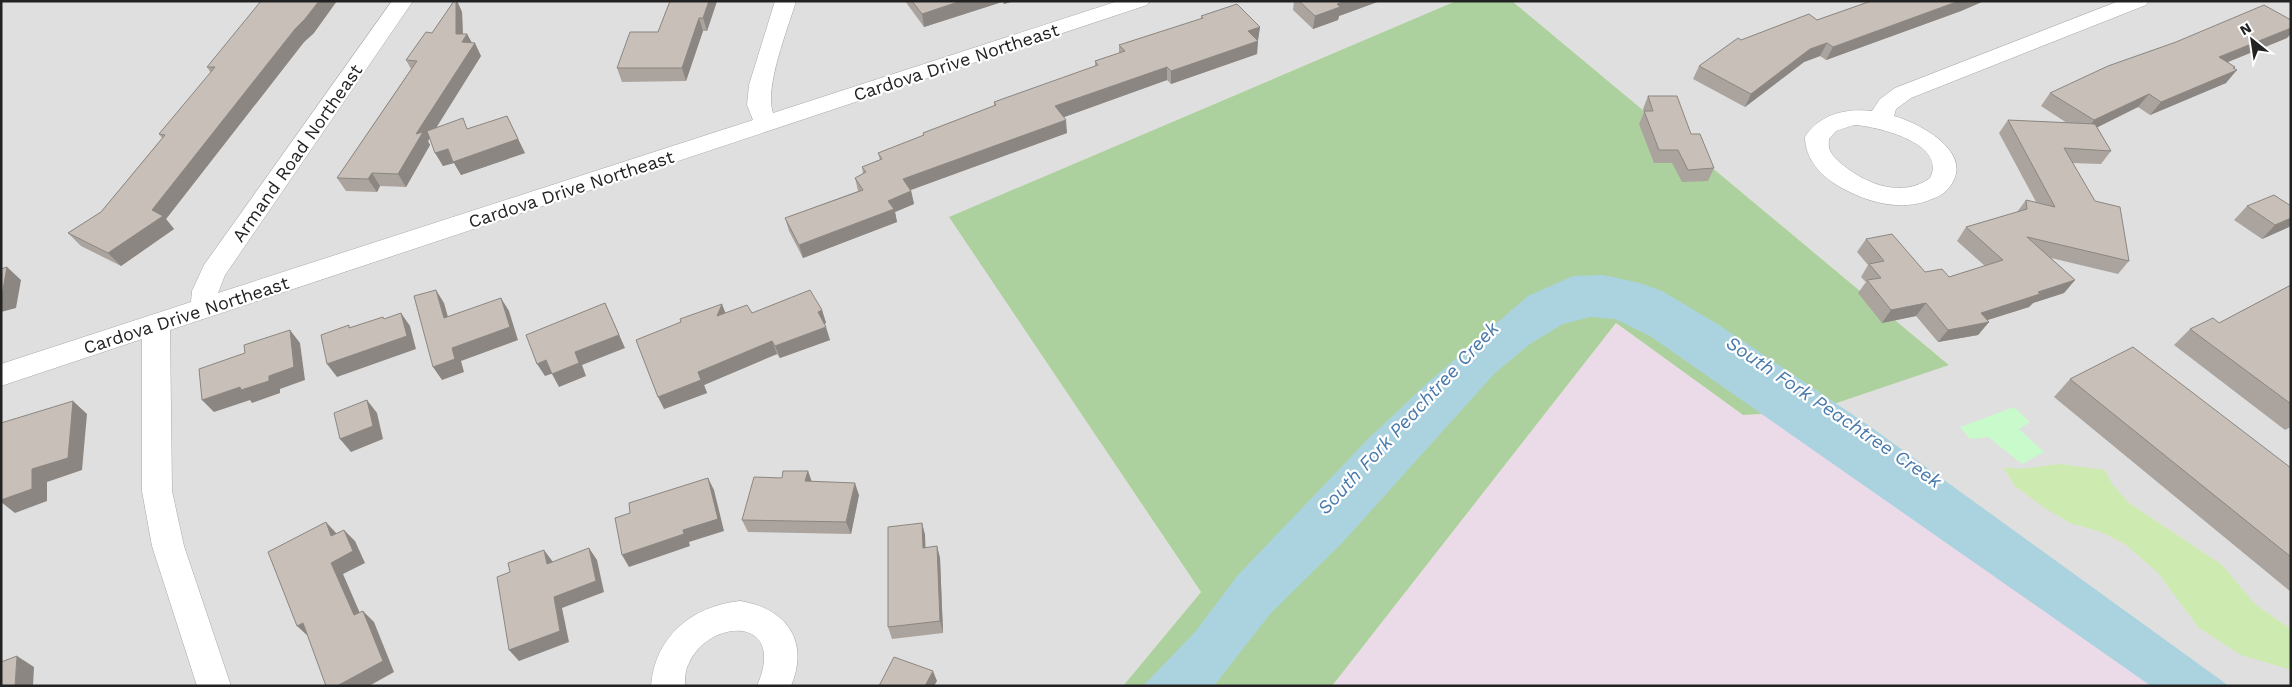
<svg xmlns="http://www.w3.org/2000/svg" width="2292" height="687" viewBox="0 0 2292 687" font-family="'Work Sans',sans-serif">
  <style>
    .residential { fill: #e0dfdf }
    .industrial { fill: #ebdbe8 }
    .grass { fill: #cdebb0 }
    .forest { fill: #add19e }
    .park { fill: #c8facc }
    .water { fill: #aad3df }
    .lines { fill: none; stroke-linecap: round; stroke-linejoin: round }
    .minor-casing { stroke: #a9a9a9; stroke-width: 1 }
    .minor { fill: #fff; fill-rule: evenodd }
    .wall { fill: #aba49e }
    .shaded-wall { fill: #8b8681 }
    .building { fill: #c7bfb8; stroke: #8b8681 }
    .labels { text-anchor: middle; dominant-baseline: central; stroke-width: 4.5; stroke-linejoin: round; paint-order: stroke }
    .street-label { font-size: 18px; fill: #222; stroke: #fff }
    .water-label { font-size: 19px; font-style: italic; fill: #4a7aab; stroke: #fff }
  </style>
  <rect width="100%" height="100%" fill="#f2efe9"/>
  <path class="residential" d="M1 1H1456L950 217 1201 592 1123 686H1Z
    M1512 1H2291V686H2190L1813 411 1948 364Z"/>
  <path class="industrial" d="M1616 323 1743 415 1813 411 2190 686H1332Z"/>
  <path class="grass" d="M2060 464 2105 470 2112 484 2129 503 2221 564 2256 605 2291 629V670L2241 655 2199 628 2158 573 2125 544 2101 532 2070 523 2043 507 2015 486 2003 467C2024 471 2039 466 2060 464Z"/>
  <path class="forest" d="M1456 1H1512L1949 365 1813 411 1743 415 1616 323 1332 686H1123L1201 592 949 217Z"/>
  <path class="park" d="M2014 407 2030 422 2019 429 2044 452 2022 464 1988 437 1970 439 1960 427Z"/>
  <path class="water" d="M1603 275 1640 283 1662 291 1719 325 1868 425 2229 686H2151L1650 336 1615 319 1590 317 1563 324 1530 344 1494 374 1343 542 1270 614 1214 686H1143L1195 632 1238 575 1368 439 1425 385 1528 296 1573 276Z"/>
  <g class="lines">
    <defs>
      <path id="minor" d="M392 1H413L225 275 218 293 753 120 747 105 749 85 775 1H796C788 29 764 87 773 113L1118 1H1150L1147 5 170 330 172 491 184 546 231 686H197L152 546 142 491V339L1 386V364L191 302 192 291 204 265Z
        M2119 1H2149L2146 5 1911 98 1896 109 1894 116C1922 124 1979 155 1947 190 1942 196 1934 198 1927 201 1898 211 1867 202 1840 187 1821 176 1805 159 1805 137 1819 114 1847 108 1872 111L1880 99 1895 88ZM1854 125C1876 126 1948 143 1930 178 1903 198 1867 185 1843 165 1838 161 1832 156 1830 150 1828 147 1829 142 1829 139L1836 131Z
        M740 601C786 608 810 641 791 686H757C788 615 709 618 689 663 685 670 685 678 685 686H651C655 636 692 606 740 601Z"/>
    </defs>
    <use href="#minor" class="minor-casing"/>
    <use href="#minor" class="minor"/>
  </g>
  <path class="wall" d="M454 1H457L462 12 463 34H467L472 43 481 56 436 127 469 129 525 153 461 175 454 163 443 166 430 138 428 141 430 145 406 187 380 186 377 192 346 191 337 178 411 69 406 60 432 33Z
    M670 1H717L707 31H703L686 81 622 82 617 68 658 32Z
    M905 1H1014L1004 4 1002 2 924 27Z
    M1294 1H1380L1339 16 1338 20 1313 29 1293 10Z
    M1871 1H1984L1961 11 1826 60 1820 56 1804 62 1745 107 1693 79 1699 66 1741 40 1817 20Z
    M1201 16 1260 27 1258 40 1257 54 1171 84 1167 80 1064 117 1067 133 911 190 914 204 895 212 897 222 803 258 789 231 785 218 858 191 855 178 863 174 862 167 880 160 878 153 924 136 923 133 994 106V102L1095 67V61L1119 53V45L1201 19Z
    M314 33 304 42 166 219 174 229 121 266 81 246 68 233 101 212 162 138 159 134 211 73 207 67Z
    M2287 38 2228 62 2234 68 2226 83 2150 115 2138 107 2097 127 2111 151 2101 164 2072 163 2129 261 2118 274 2051 258 2075 280 2064 293 2033 303 2029 307 1987 320 1989 322 1978 335 1938 342 1916 316 1882 323 1858 293 1866 282 1861 277 1868 265 1857 252 1866 239 1925 272 1949 277 1985 266 1957 241 1966 227 2017 212 2026 200 2036 202 1999 133 2008 120 2067 123 2041 106 2050 93Z
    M1648 96 1691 134 1714 168 1708 181 1682 182 1672 163H1654L1639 124 1644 112 1643 109Z
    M2247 206H2291V225L2289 227 2262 239 2234 220Z
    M2291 285V427L2285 430 2174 345 2190 329 2219 323Z
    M822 310 826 323 824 324 830 340 780 358 777 354 704 385 707 393 664 409 725 313H752Z
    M2070 379 2291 468V592L2054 397Z
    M808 471 812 482 859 495 851 534 748 532 742 520 782 478Z
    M922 523 925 535V548L937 546 940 558 943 633 892 639 888 627Z"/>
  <path class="shaded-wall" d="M319 1H337L314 33 304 42 166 219 174 229 121 266 108 253 152 210 295 29Z
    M456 1H457L462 12 463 41 467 34 473 45 475 43 481 56 428 141 430 145 406 187 398 174 416 134 456 34Z
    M709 1H717L707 31 703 18Z
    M961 1 1002 2 924 27 922 14Z
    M1004 1H1014L1004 4Z
    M1344 1H1380L1339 16 1338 20 1313 29 1315 16 1337 4Z
    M1959 1H1984L1961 11 1826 60 1833 47Z
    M699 18 703 31 686 81 682 68Z
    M1260 27 1258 40 1247 44 1248 31Z
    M2291 28V34L2287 38 2208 70 2219 57Z
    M1258 41 1257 54 1171 84V71Z
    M1827 43 1820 56 1804 62 1745 107 1751 94 1810 49Z
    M1167 67V80L1056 120 1055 106Z
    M2235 67 2230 73 2237 70 2226 83 2150 115 2161 102Z
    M2149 94 2138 107 2084 134 2094 120Z
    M507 116 525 153 461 175 454 163 443 166 435 153Z
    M1066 120 1067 133 905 192 903 179Z
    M372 173 380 186 377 192 368 179Z
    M911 191 914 204 895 212 897 222 803 258 799 245 888 201Z
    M2291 218V225L2289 227 2262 239 2275 225Z
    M7 267 21 280 16 308 1 312V295Z
    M2075 280 2064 293 2033 303 2029 307 1975 324 1989 322 1978 335 1938 342 1948 330 1981 313 2038 292Z
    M436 290 444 303 452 331 444 318Z
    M501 298 509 311 518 340 461 361 464 372 442 380 433 367Z
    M605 303 625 348 582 365 586 376 559 387 552 374 575 352Z
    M1926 303 1916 316 1882 323 1891 310Z
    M722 304 727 317 717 316Z
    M822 310 826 323 822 325 818 312Z
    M401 313 410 326 416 349 337 377 327 364Z
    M826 327 830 340 780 358 775 346Z
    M290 330 300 343 305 380 280 389V393L252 403 250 400 214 412 202 400 240 387 269 376Z
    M772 341 777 354 704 385 707 393 664 409 658 397 698 372Z
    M546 360 554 373 545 376 537 364Z
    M367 400 377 413 383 439 351 452 340 439Z
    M73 401 87 414 82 470 47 482V501L15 513 1 502V500Z
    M808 471 812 483 805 481Z
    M708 478 714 490 724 531 689 542 690 546 629 567 622 555 683 530Z
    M855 483 859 495 851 534 846 522Z
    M326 522 337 534 331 536Z
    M922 523 925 535 926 560 923 548Z
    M344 530 355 541 365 563 343 574 366 627 354 615 331 563Z
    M937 546 940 558 943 633 940 621Z
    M589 548 597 560 604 592 562 608 569 642 519 661 509 650 554 597Z
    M544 550 553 562 547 564Z
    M363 611 374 622 394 672 369 686H337Z
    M303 623 309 637 297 626Z
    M17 656 34 667 33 686H15Z
    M933 671 937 681 934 686H925Z"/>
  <path class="building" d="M261 1H319L305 19 295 29 152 210 163 216 108 253 68 233 101 212 165 135 159 134 215 67H207Z
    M454 1H456V34H467L462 42 475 43 416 134 423 132 398 174 372 173 368 179 337 178 417 61 406 60 426 32 432 33Z
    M670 1H709L703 18H699L682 68H617L630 32H658Z
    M912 1H961L922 14Z
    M1299 1H1344L1337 4 1340 7 1315 16Z
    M1871 1H1959L1833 47 1827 43 1810 49 1751 94 1699 66 1738 38 1741 40 1809 14 1817 20Z
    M1237 4 1260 27 1248 31 1258 41 1171 71 1167 67 1055 106 1066 120 903 179 911 191 888 201 894 209 799 245 785 218 863 190 855 178 866 172 862 167 882 159 878 153 924 135 923 133 996 105 994 102 1098 65 1095 61 1125 51 1119 45 1203 18 1201 16Z
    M2264 5 2291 20V28L2219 57 2235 67 2233 68 2237 70 2161 102 2149 94 2094 120 2050 93 2108 66 2176 42Z
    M1648 96H1677L1691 134H1700L1714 168 1688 170 1678 150H1659L1644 111H1653Z
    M507 116 518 139 453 162 448 149 435 153 427 131 463 118 467 129Z
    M2008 120 2095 124 2111 151 2064 148 2095 201 2120 207 2129 261 2027 237 2075 280 2038 292 2040 294 1981 313 1989 322 1948 330 1926 303 1891 310 1867 280 1881 278 1869 264 1884 261 1866 239 1892 234 1925 272 1942 269 1949 277 2003 260 1966 227 2027 209 2026 200 2055 207Z
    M2274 195 2291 206V218L2275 225 2247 206Z
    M7 267 2 295H1V269Z
    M2291 285V404L2190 329 2213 318 2219 323Z
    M436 290 444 318 501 298 510 327 452 348 455 359 433 367 414 296Z
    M810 290 822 310 818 312 826 327 775 346 772 341 698 372 701 380 658 397 636 340 681 322 680 319 722 304 717 316 747 305 752 313Z
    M605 303 619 335 575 352 579 363 552 374 546 360 537 364 526 335Z
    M401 313 407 336 327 364 321 335 349 325V328L383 317 384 319Z
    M290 330 294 367 269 376V381L241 390 240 387 202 400 199 369 245 353 244 345Z
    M2133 347 2291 468V557L2070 379Z
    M367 400 373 426 340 439 334 413Z
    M73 401 68 458 32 469V489L1 500V423Z
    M783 471H808L805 481 855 483 846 522 742 520 754 477 782 478Z
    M708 478 718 519 683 530 684 534 622 555 615 518 630 513 629 503Z
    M326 522 331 536 344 530 353 551 331 563 354 615 363 611 383 661 337 686H326L303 623 297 626 268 552Z
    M922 523 923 548 937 546 940 621 888 627V527Z
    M589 548 596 581 554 597 560 631 509 650 497 577 510 572 508 563 544 550 547 564Z
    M17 656 15 686H1V662Z
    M894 657 933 671 925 686H879Z"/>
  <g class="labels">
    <g class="street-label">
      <text transform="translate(956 62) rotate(-18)">Cardova Drive Northeast</text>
      <text transform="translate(297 153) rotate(-55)">Armand Road Northeast</text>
      <text transform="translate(571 189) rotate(-18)">Cardova Drive Northeast</text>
      <text transform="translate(186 315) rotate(-18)">Cardova Drive Northeast</text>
    </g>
    <g class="water-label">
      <text transform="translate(1834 412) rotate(34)">South Fork Peachtree Creek</text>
      <text transform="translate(1408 418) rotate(-47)">South Fork Peachtree Creek</text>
    </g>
  </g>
  <rect width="2292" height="687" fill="none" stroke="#222222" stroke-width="5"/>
  <g transform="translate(2252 40) rotate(330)" stroke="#ffffff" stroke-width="4" paint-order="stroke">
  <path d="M0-4L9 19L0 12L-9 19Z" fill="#222222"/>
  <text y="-8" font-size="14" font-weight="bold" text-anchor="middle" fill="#222222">N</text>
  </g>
</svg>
